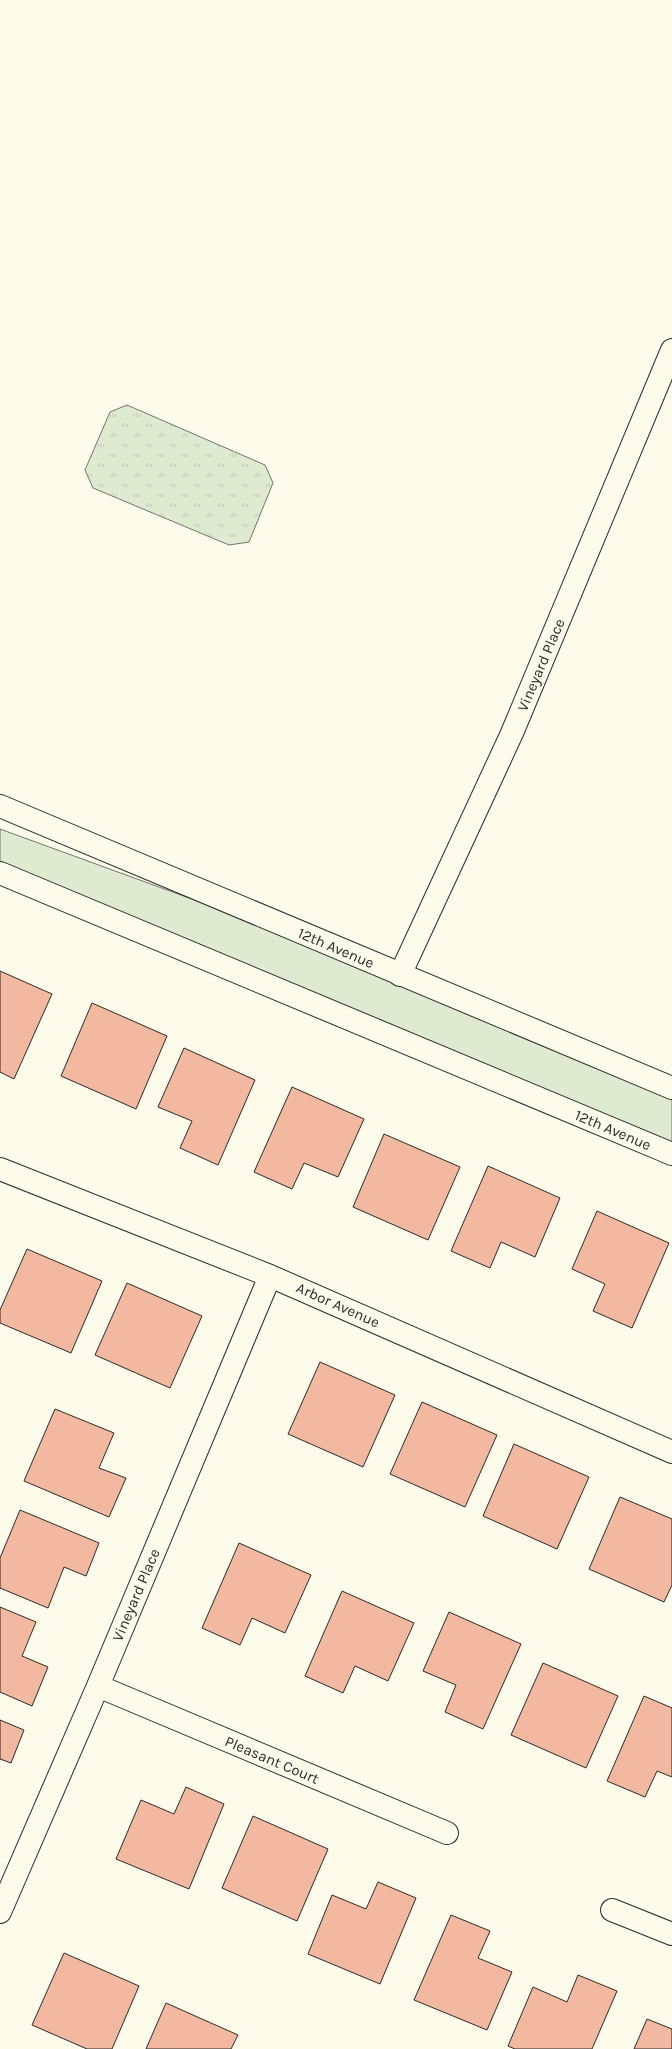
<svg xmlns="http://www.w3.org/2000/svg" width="672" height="2049" viewBox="0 0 672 2049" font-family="Karla,sans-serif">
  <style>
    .green { fill: #deebd1; stroke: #74746e }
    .park { fill: url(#park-tufts); stroke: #74746e }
    .building { fill: #f2b8a0; stroke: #2b2b2b }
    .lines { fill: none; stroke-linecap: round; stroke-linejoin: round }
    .street-casing { stroke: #2b2b2b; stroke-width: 24 }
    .secondary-casing { stroke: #2b2b2b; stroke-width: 24 }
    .street { stroke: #fdfbea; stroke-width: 22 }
    .secondary { stroke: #fdfbea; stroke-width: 22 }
    .labels { text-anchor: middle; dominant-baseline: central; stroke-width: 3; stroke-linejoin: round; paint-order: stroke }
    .street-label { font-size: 15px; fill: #2b2b2b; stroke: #fdfbea }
  </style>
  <defs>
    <pattern id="park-tufts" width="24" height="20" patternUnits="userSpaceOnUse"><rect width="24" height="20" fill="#deebd1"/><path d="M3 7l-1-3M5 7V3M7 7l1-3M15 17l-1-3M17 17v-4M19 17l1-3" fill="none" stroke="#bfcab4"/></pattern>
  </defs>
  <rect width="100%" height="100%" fill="#fdfbea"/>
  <path class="green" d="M0 829 400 975 672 1088V1155L0 863Z"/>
  <path class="park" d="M127 405 265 465 273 483 249 542 229 545 93 488 85 470 110 412Z"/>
  <path class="building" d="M0 971 52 994 14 1079 0 1072Z
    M92 1003 167 1036 136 1109 61 1076Z
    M184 1048 255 1080 218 1165 180 1148 192 1121 158 1107Z
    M292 1087 364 1119 338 1177 304 1163 292 1189 254 1172Z
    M384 1134 460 1167 428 1240 353 1207Z
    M488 1166 560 1198 535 1257 501 1242 490 1268 451 1251Z
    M597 1211 669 1243 632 1328 593 1311 605 1284 572 1269Z
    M27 1249 102 1281 71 1353 0 1323V1310Z
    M127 1283 202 1316 170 1388 95 1355Z
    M320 1362 395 1395 363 1467 288 1434Z
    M422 1402 497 1435 465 1507 390 1474Z
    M55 1409 114 1433 99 1468 126 1478 109 1517 24 1481Z
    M514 1444 589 1477 557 1549 483 1516Z
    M620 1497 672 1519V1585L664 1602 589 1569Z
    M20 1510 99 1543 86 1576 64 1567 48 1608 0 1588V1558Z
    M239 1543 311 1575 285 1633 252 1618 240 1645 202 1628Z
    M342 1591 414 1623 388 1681 355 1666 343 1693 305 1676Z
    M0 1607 36 1622 22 1656 48 1667 32 1706 0 1692Z
    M449 1612 521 1644 483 1729 445 1712 456 1685 423 1671Z
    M543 1663 618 1696 586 1768 511 1735Z
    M644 1696 672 1708V1777L657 1771 645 1797 607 1781Z
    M0 1720 24 1730 11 1763 0 1759Z
    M186 1787 224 1804 189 1889 116 1859 141 1800 174 1814Z
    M253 1816 328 1849 297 1921 222 1888Z
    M378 1882 416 1898 380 1984 308 1954 332 1895 366 1909Z
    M451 1915 490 1931 478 1958 512 1972 487 2030 414 2000Z
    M64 1953 139 1986 112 2049H87L32 2025Z
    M578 1975 617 1991 592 2049H515L508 2046 533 1987 567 2002Z
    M166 2003 238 2035 231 2049H146Z
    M647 2019 672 2029V2049H634Z"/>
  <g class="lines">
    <defs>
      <path id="street" d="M400 975 512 733 672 350
        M0 1169 270 1276 672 1452
        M98 1686 447 1833
        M612 1910 672 1934
        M0 1912 98 1686 270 1276"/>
      <path id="secondary" d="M0 806 672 1088
        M0 873 672 1154"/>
    </defs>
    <use href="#street" class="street-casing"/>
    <use href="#secondary" class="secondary-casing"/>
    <use href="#street" class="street"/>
    <use href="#secondary" class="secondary"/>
  </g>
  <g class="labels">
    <g class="street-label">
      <text transform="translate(541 665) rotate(-67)">Vineyard Place</text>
      <text transform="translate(336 948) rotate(23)">12th Avenue</text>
      <text transform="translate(613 1130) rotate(23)">12th Avenue</text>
      <text transform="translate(338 1305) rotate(24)">Arbor Avenue</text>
      <text transform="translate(136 1595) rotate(-67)">Vineyard Place</text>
      <text transform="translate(272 1760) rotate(23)">Pleasant Court</text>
    </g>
  </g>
</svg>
